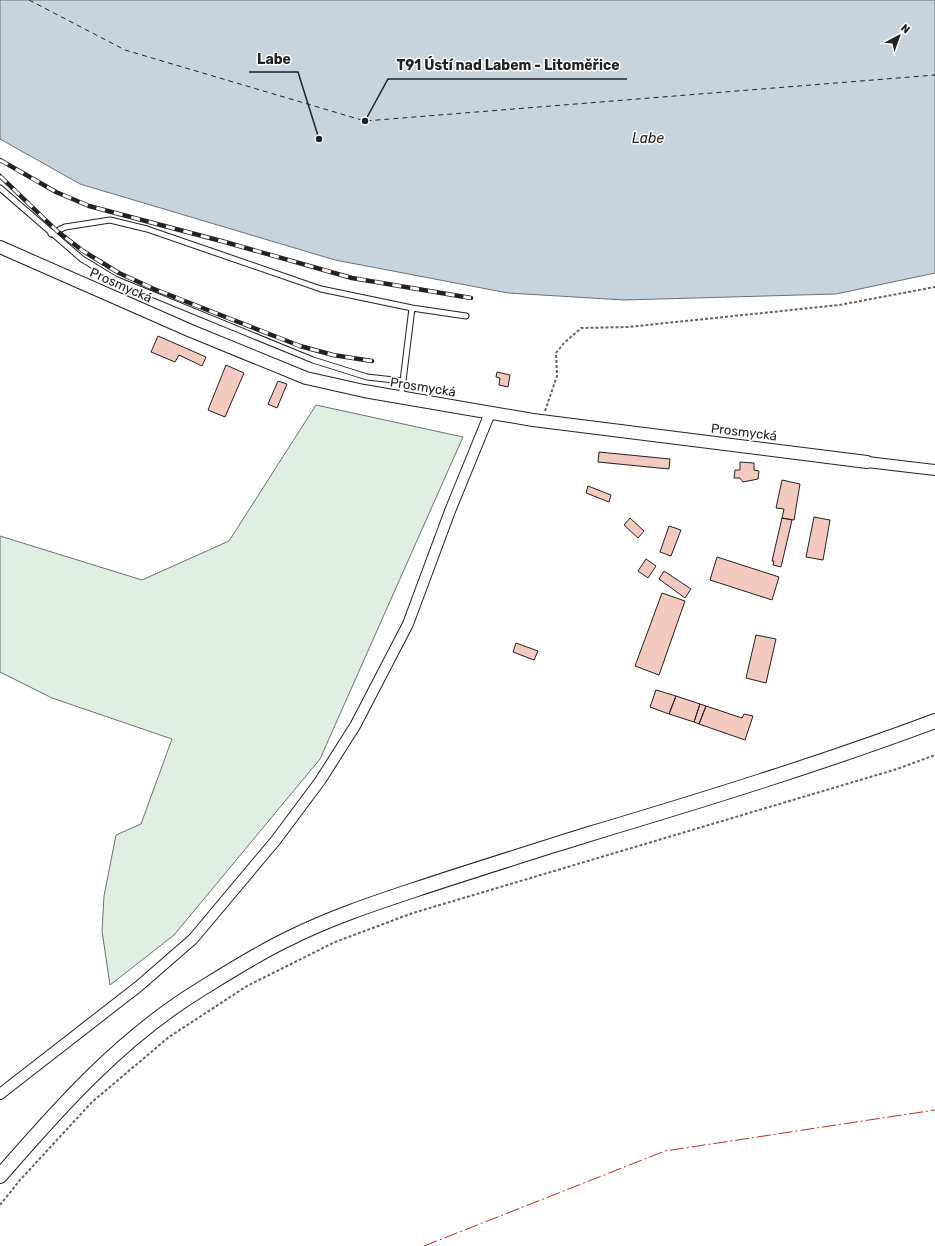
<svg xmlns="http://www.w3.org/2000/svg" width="935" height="1246" viewBox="0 0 935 1246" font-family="Rubik,sans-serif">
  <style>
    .green { fill: #e0efe3; stroke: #6f6f6f }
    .water { fill: #c7d3dd; stroke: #6f6f6f }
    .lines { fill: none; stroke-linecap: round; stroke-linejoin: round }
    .ferry { stroke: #222; stroke-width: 1; stroke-dasharray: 5 4; stroke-linecap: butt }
    .building { fill: #f3c9c0; stroke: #222 }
    .service-casing { stroke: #222; stroke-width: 7 }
    .minor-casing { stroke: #222; stroke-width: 12 }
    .tertiary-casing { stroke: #222; stroke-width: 14 }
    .secondary-casing { stroke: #222; stroke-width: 16 }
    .path { stroke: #646464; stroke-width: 2; stroke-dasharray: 3 2; stroke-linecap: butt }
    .service { stroke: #fff; stroke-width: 5 }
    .minor { stroke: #fff; stroke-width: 10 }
    .tertiary { stroke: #fff; stroke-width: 12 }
    .secondary { stroke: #fff; stroke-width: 14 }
    .rail-casing { stroke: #222; stroke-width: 4.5 }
    .rail { stroke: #fff; stroke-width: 3; stroke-dasharray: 9; stroke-linecap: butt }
    .power { stroke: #c62828; stroke-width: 1; stroke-dasharray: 14 3 2 3; stroke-linecap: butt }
    .labels { text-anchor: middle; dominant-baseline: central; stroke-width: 3; stroke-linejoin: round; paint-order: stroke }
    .street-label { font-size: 13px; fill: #222; stroke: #fff }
    .water-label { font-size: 14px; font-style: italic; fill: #222; stroke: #fff }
    .leader { fill: none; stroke: #222; stroke-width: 1.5 }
    .callout-dot { fill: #222; stroke: #fff; stroke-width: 1.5 }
    .callout-label { font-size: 14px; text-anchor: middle; font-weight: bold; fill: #222; stroke: #fff; stroke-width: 3; stroke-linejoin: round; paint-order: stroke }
  </style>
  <rect width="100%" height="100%" fill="#fff"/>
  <path class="green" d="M316 405 463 437 320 759 174 935 110 985 102 931 104 896 116 835 141 824 172 739 52 698 0 672V536L142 580 229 541Z"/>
  <path class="water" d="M0 0H935V273L836 294 624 300 508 293 335 260 80 184 0 139Z"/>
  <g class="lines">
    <path class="ferry" d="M29 0 125 50 365 121 935 75"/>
  </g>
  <path class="building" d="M158 336 206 357 202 366 179 355 175 362 151 352Z
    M226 365 244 373 225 417 208 410Z
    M497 372 510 375 508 387 499 385 500 378 496 377Z
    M278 381 287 384 277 408 268 404Z
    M599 452 670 459 669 469 598 462Z
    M740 462 754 463V470L759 471 758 479 743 482 740 478H734L735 470H740Z
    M782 480 800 484 794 520 782 518 784 509 776 508Z
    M588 486 611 495 609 502 586 493Z
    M814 517 830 520 823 560 806 557Z
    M630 518 644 531 638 538 624 525Z
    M782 518 792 520 781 567 773 565 774 561H772Z
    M669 526 681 530 671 556 660 552Z
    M717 557 779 577 772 600 710 580Z
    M646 559 656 566 648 578 638 571Z
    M664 571 691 589 685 598 659 579Z
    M662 593 685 601 659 675 635 666Z
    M756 635 776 639 766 683 746 678Z
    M516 643 538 651 534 660 513 652Z
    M656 690 676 696 669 714 650 707Z
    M676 696 700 704 694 722 669 714Z
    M700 704 706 706 699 724 694 722Z
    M706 706 742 718 744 714 753 716 745 740 699 724Z"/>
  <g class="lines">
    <defs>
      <path id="service" d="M0 188 82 259 115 279 313 360 367 377 403 381
        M51 234 65 227 110 220 147 229 321 289 412 308 466 316
        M401 397 412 308"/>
      <path id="minor" d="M867 462 935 470
        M0 1094 139 986 193 939 276 840 320 781 355 726 408 624 450 511 490 413"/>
      <path id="tertiary" d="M0 247 191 331 306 378 364 391 533 420 867 462"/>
      <path id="secondary" d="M0 1176C59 1108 120 1039 198 991 227 973 258 953 290 938 330 918 372 904 414 890 471 871 529 853 586 835 703 800 820 764 935 721"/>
    </defs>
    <use href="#service" class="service-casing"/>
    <use href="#minor" class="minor-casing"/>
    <use href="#tertiary" class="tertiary-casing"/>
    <use href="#secondary" class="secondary-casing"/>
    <path class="path" d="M545 411 557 376 556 353 564 343 581 328 628 327 839 305 935 287
      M0 1205 20 1180 92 1102 169 1037 247 986 335 942 413 913 897 769 935 755"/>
    <use href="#service" class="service"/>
    <use href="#minor" class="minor"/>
    <use href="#tertiary" class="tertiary"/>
    <use href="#secondary" class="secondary"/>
    <defs>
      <path id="rail" d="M0 160 56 192 89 206 225 242 352 278 471 298
        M0 176 57 231 83 251 119 273 154 289 300 346 333 355 372 361"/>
    </defs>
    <use href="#rail" class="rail-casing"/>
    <use href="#rail" class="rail"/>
    <path class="power" d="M424 1246 665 1151 935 1110"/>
  </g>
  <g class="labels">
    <g class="street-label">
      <text transform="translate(121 285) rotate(24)">Prosmycká</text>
      <text transform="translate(423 387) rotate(9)">Prosmycká</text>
      <text transform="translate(744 432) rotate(7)">Prosmycká</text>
    </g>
    <g class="water-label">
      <text x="648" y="138">Labe</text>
    </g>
  </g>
  <path class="leader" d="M319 139L298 72H249M365 121L388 79H627"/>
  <g class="callout-dot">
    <circle cx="319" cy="139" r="4"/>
    <circle cx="365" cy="121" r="4"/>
  </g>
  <g class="callout-label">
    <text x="274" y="64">Labe</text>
    <text x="508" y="70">T91 Ústí nad Labem - Litoměřice</text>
  </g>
  <g transform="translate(899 36) rotate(41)" stroke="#ffffff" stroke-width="3" paint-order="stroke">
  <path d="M0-3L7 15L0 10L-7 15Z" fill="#222222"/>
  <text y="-6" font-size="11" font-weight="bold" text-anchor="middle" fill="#222222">N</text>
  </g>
</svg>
